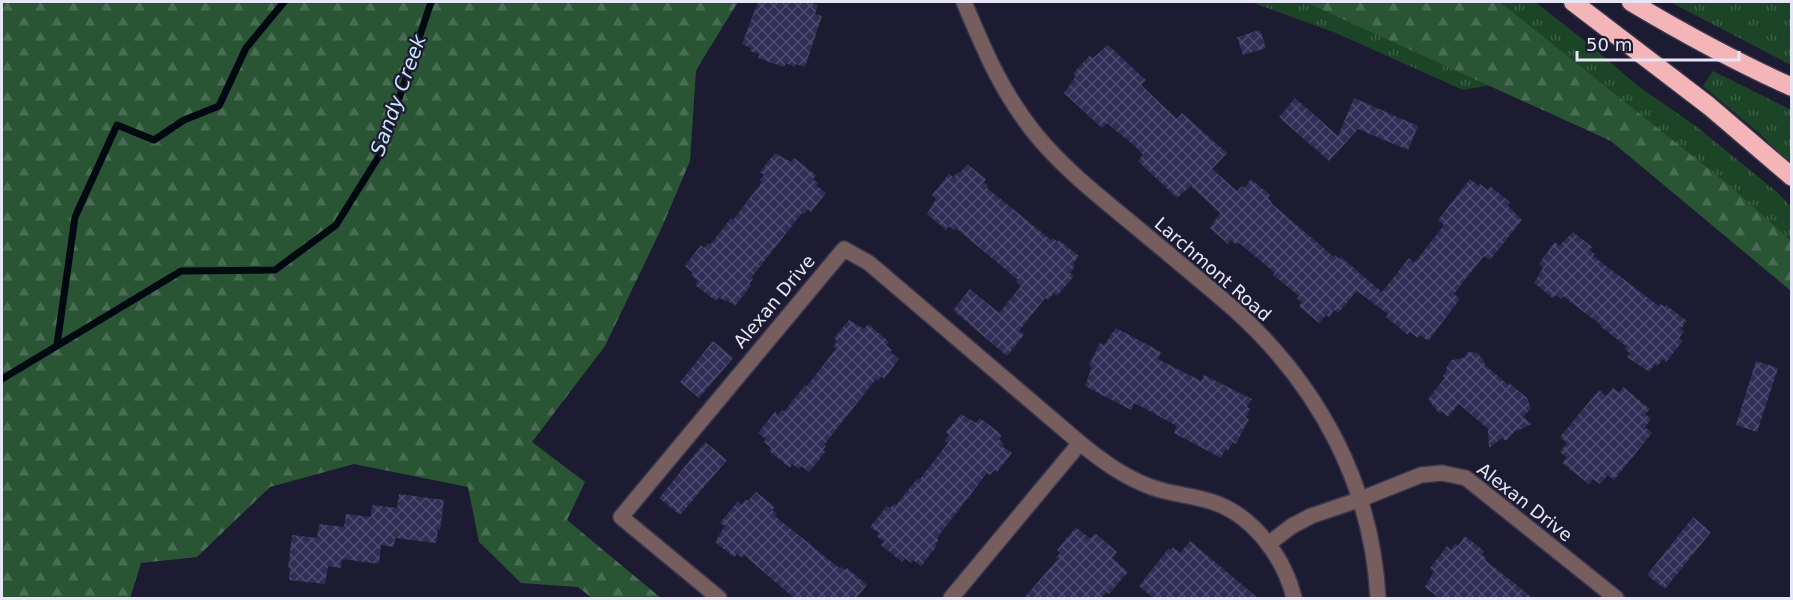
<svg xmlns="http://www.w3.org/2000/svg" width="1793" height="600" viewBox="0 0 1793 600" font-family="'DejaVu Sans',sans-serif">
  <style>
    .grass { fill: url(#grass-tufts) }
    .forest { fill: url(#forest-firs) }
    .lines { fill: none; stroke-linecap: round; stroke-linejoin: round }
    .stream { stroke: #000912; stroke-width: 7 }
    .building { fill: url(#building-cross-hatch) }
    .street-casing { stroke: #39374d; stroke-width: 18 }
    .highway-casing { stroke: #39374d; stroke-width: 21 }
    .street { stroke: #765d5e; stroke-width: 15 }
    .highway { stroke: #f3b5b8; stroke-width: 18 }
    .labels { text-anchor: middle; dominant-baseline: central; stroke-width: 4.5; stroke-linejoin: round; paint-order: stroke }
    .street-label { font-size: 18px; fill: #e6e6f6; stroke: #1d1b32 }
    .water-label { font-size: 20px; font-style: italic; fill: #c8e6f9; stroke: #1d1b32 }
  </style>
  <defs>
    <pattern id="grass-tufts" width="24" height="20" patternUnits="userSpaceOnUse" patternTransform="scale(1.5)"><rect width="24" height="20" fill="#1c4427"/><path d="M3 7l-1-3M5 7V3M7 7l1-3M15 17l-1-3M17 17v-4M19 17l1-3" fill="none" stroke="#3d5f47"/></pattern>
    <pattern id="forest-firs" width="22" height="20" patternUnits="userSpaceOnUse" patternTransform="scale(1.5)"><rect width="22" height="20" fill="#295535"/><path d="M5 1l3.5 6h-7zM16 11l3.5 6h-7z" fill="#486d53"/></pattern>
    <pattern id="building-cross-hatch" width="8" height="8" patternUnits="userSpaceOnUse" patternTransform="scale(1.5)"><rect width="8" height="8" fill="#312d56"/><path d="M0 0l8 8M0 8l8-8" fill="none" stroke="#4f4b6f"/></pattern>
  </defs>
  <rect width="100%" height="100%" fill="#1d1b32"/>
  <path class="grass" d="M1251 2H1305L1490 85 1463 90 1336 33Z
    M1500 2H1535L1589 44 1638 86 1697 127 1777 192 1791 207V241Z
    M1670 2H1791V65Z
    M1713 71 1791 110V165L1759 133 1703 86Z"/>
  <path class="forest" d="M2 2H738L696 70 690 161 662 227 605 346 532 442 585 482 567 520 661 598H592L578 587 521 583 479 542 468 487 354 464 270 487 197 557 141 563 130 598H2Z
    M1305 2H1500L1730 186 1791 241V291L1611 141Z"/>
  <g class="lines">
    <path class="stream" d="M57 345 75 217 117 125 154 140 184 120 219 106 246 48 284 2
      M2 379 181 271 275 270 336 225 381 153 431 2"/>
  </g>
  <path class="building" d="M758 2H809L818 5 815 14 822 16 805 67 796 64 795 67 786 63 784 67 758 58 759 54 750 51 751 48 742 44Z
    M1260 30 1266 48 1243 55 1237 37Z
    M1108 45 1146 80 1141 85 1177 119 1182 113 1227 153 1212 169 1237 191 1242 186 1244 188 1251 179 1270 195 1268 198 1272 202 1271 203 1334 257 1335 255 1339 259 1341 257 1382 292 1409 258 1414 263 1430 243 1444 225 1438 220 1470 179 1479 186 1480 184 1488 190 1490 186 1510 202 1508 206 1522 220 1490 260 1484 256 1460 286 1454 294 1460 299 1428 341 1420 335 1418 338 1410 332 1408 335 1386 317 1388 314 1357 291 1338 313 1334 310 1329 317 1326 315 1319 323 1299 306 1302 302 1297 299 1299 296 1273 275 1275 273 1238 242 1236 245 1231 240 1228 244 1210 228 1220 213 1191 186 1177 198 1138 161 1143 155 1137 148 1107 123 1102 128 1064 93 1076 76 1073 74 1090 55 1093 58Z
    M1295 98 1338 136 1354 98 1418 126 1408 150 1358 129 1329 161 1279 117Z
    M775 153 791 162 794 158 816 175 813 179 818 183 816 185 826 193 811 212 808 209 804 214 802 213 751 278 753 279 749 284 751 285 735 306 727 300 725 302 719 297 716 301 695 285 698 281 691 275 693 273 685 266 701 245 704 248 708 243 710 245 731 218 733 220 762 182 759 180 764 175 760 172Z
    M967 164 986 179 984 182 988 186 987 188 1051 240 1053 238 1057 242 1059 240 1079 256 1073 264 1075 266 1070 273 1074 276 1057 296 1054 293 1048 300 1045 298 1019 331 1024 335 1007 356 953 310 970 289 999 313 1021 286 1016 282 1018 280 956 228 954 230 948 226 946 230 927 214 936 199 932 195 949 174 953 177 958 172 960 173Z
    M1573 232 1592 247 1590 250 1595 254 1593 256 1659 306 1661 304 1665 307 1666 305 1687 321 1681 329 1684 331 1679 338 1683 341 1666 362 1663 359 1657 366 1655 364 1649 372 1627 357 1630 353 1625 349 1627 347 1600 326 1601 325 1563 296 1561 299 1556 295 1553 298 1534 283 1543 268 1539 264 1555 242 1559 246Z
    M849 320 864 329 868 324 889 342 886 345 892 350 890 352 899 359 884 379 881 376 878 381 876 379 824 445 826 446 823 450 825 452 809 472 801 466 799 469 792 464 790 468 769 451 771 448 764 442 766 439 758 433 775 412 778 415 782 410 784 412 805 385 806 387 836 349 833 347 837 341 834 338Z
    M1116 328 1161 352 1158 359 1201 381 1204 375 1252 399 1247 407 1250 409 1246 418 1249 419 1236 444 1233 442 1228 451 1225 450 1221 458 1174 433 1177 426 1144 408 1134 403 1131 410 1085 386 1092 367 1089 365 1100 343 1104 345Z
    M713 341 733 358 699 398 680 382Z
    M1468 352 1477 353 1483 359 1485 365 1508 385 1509 383 1527 398 1531 408 1523 417 1532 424 1514 432 1506 441 1502 438 1489 448 1488 429 1459 404 1448 417 1443 412 1439 413 1428 399 1445 378 1443 376 1447 370 1446 368 1452 360 1463 358Z
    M1756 361 1778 368 1757 432 1736 425Z
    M1623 387 1650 409 1645 414 1651 419 1645 427 1652 433 1614 480 1608 475 1600 484 1593 479 1589 484 1562 463 1567 457 1560 452 1567 443 1560 437 1599 390 1606 396 1613 388 1619 393Z
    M961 414 976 423 980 418 1002 435 999 439 1004 444 1002 446 1012 453 997 472 994 470 990 475 987 473 937 538 939 540 935 544 937 546 921 566 913 560 911 563 905 558 902 562 881 545 884 541 876 536 879 533 870 527 887 506 890 508 894 504 896 505 917 479 919 480 948 443 945 440 949 435 946 432Z
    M705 442 727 460 680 515 659 498Z
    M756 492 775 507 772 510 777 514 775 516 839 568 841 567 845 570 847 568 867 585 856 598H794L744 555 742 558 737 554 734 557 715 542 725 526 720 523 738 501 742 505 746 499 748 501Z
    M399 494 444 500 440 530 438 529 436 543 395 538 394 547 381 545 379 564 342 559 341 568 328 566 325 584 289 580 290 568H288L292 535 317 538 319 524 344 527 346 514 371 517 372 505 397 508Z
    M1693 517 1711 532 1665 589 1647 575Z
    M1076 527 1090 539 1095 533 1117 552 1112 558 1128 572 1109 594 1107 592 1101 598H1024L1058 559 1056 558 1060 553 1057 550Z
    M1465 536 1484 551 1482 555 1487 558 1485 560 1533 598H1439L1425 587 1434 571 1430 568 1447 546 1451 550 1455 544 1458 546Z
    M1190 541 1258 598H1153L1139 586 1169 548 1171 550 1173 547 1180 553Z"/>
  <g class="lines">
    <defs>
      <path id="street" d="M964 2C985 52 1002 93 1037 136 1067 172 1105 201 1141 231 1172 257 1204 283 1235 310 1319 386 1372 485 1378 598
        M1268 544 1292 526 1311 516 1361 499 1421 475 1442 473 1466 478 1616 598
        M719 598 621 517 844 249 869 263 1080 443C1102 461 1124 477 1151 487 1172 495 1197 495 1218 504 1256 519 1285 560 1294 598
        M951 598 1080 443"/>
      <path id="highway" d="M1573 2 1709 106 1792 177
        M1631 2C1683 33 1736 62 1792 87"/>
    </defs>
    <use href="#street" class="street-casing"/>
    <use href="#highway" class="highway-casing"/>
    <use href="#street" class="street"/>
    <use href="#highway" class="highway"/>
  </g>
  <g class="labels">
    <g class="street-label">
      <text transform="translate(1213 269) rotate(41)">Larchmont Road</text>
      <text transform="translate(774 301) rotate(-50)">Alexan Drive</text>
      <text transform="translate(1525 502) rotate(38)">Alexan Drive</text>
    </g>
    <g class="water-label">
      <text transform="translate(398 95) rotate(-70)">Sandy Creek</text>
    </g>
  </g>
  <rect width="1793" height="600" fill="none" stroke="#e6e6f6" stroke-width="6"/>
  <path d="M1577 51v9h162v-9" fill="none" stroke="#e6e6f6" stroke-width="3"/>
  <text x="1586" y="51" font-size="18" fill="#e6e6f6" stroke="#1d1b32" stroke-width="4.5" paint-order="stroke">50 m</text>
</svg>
